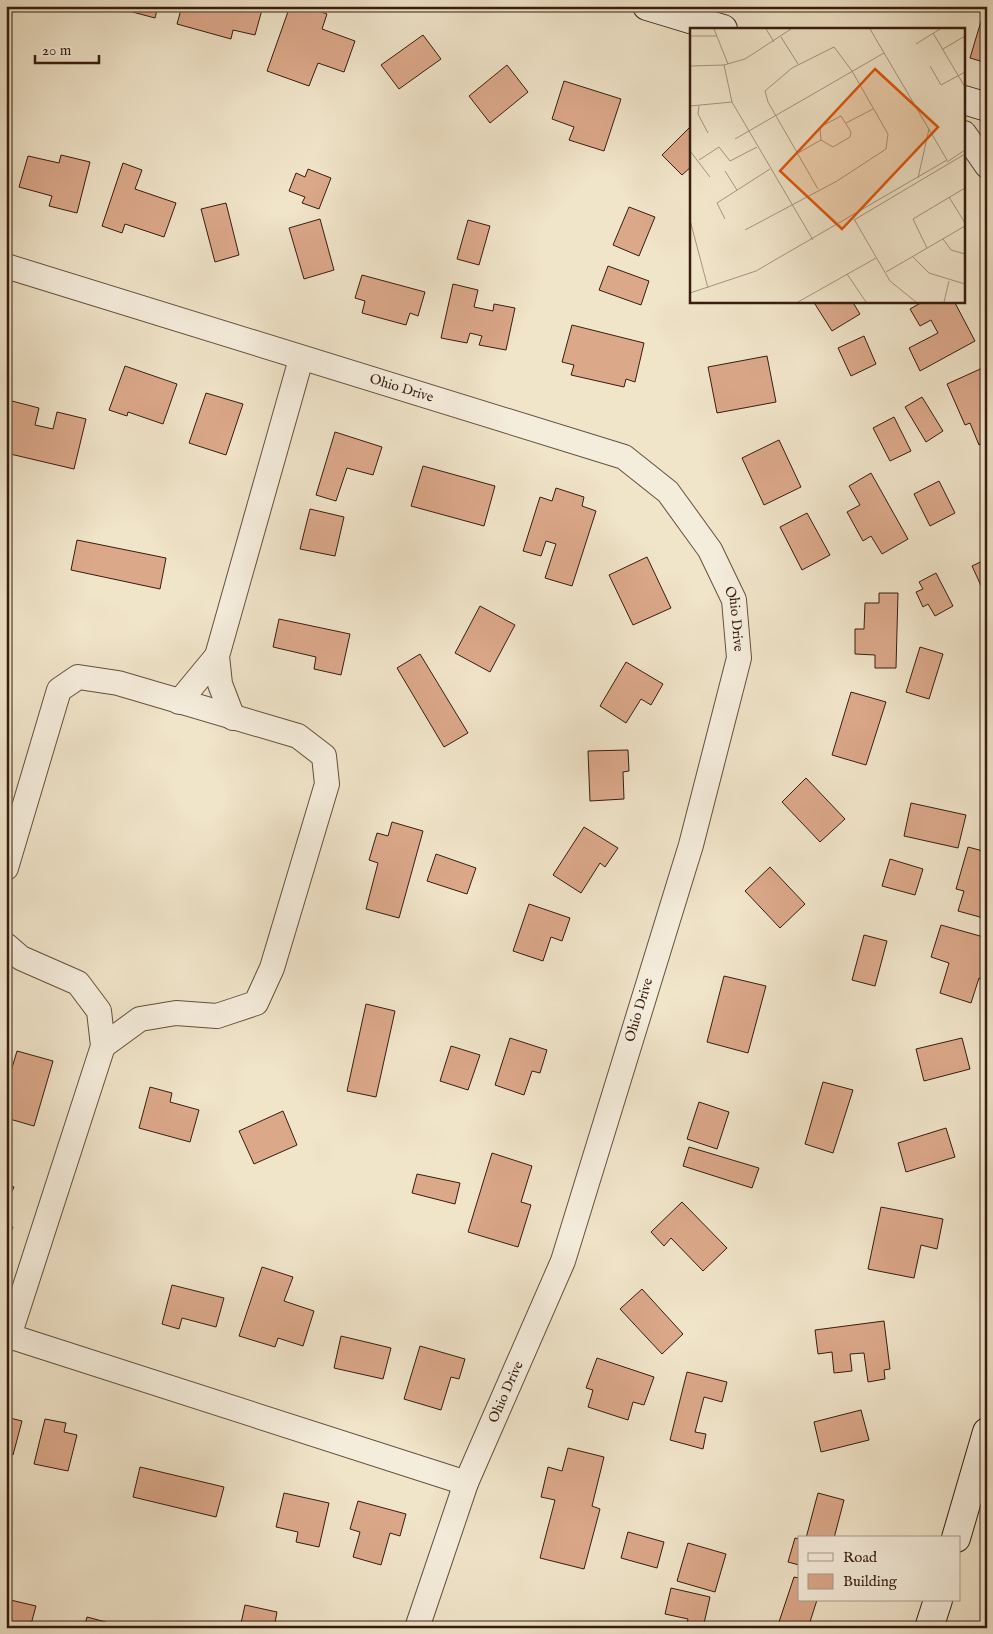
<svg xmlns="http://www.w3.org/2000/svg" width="993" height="1634" viewBox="0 0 993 1634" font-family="'IM FELL English',serif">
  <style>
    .building { fill: #dba88a; stroke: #361d0e }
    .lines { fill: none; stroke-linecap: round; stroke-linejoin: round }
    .minor-casing { stroke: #644f3d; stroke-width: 26 }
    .secondary-casing { stroke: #361d0e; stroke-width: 30 }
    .minor { stroke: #f5eddc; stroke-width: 24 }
    .secondary { stroke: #f5eddc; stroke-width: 28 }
    .labels { text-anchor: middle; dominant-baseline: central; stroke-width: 4; stroke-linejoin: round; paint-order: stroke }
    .street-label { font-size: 14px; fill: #361d0e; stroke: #f5eddc }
    .inset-road { fill: none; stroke: #a6947e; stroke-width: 1 }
    .view { fill: #df560c; fill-opacity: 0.15; stroke: #df560c; stroke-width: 2.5 }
    .inset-edge { fill: none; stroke: #361d0e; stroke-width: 2.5 }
  </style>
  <rect width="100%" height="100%" fill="#f0e4c9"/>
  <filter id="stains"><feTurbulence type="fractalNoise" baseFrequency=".004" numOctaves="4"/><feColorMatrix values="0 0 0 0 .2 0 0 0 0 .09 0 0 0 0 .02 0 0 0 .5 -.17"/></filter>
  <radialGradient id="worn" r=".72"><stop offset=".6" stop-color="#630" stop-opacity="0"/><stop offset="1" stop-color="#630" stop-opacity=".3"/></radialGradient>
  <path class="building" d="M110 6H158L155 18Z
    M182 6H263L255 35 233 30 231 39 177 24Z
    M290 6H305L327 14 322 29 355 41 344 72 318 63 309 86 267 71Z
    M985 8H987V63L970 58Z
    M423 35 441 59 399 89 381 65Z
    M507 65 528 92 490 123 469 96Z
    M564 81 621 99 604 151 569 140 574 127 552 119Z
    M692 125V166L682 175 662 155Z
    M61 155 90 162 77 213 49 206 52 196 19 187 28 156 59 163Z
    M123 163 142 170 135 189 176 203 164 237 125 224 122 233 102 226Z
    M308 169 331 178 319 209 302 203 305 197 289 191 296 173 305 177Z
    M226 203 239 255 215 262 201 209Z
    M629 207 655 217 639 256 613 245Z
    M320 219 334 270 304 279 289 228Z
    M468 220 490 226 479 265 457 259Z
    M608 266 649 281 641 305 599 290Z
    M362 275 425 292 418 316 410 313 406 325 362 313 365 301 355 298Z
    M453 284 478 290 474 307 493 311 494 304 515 308 506 350 479 345 482 336 470 333 467 343 441 338Z
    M813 301H852L860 314 832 331Z
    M924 301H954L975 341 920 371 909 348 938 333 931 320 920 326 910 309Z
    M572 325 644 343 635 382 626 379 624 387 571 375 574 365 562 362Z
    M864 336 876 364 851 376 838 348Z
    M767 356 776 402 717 413 708 367Z
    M125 366 177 384 163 424 128 412 127 416 109 410Z
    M987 366V441L979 445 970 423 965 425 947 384Z
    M206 393 243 404 226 455 189 443Z
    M922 397 943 431 926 442 905 407Z
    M12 401 39 408 35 425 53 429 57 412 86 419 74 469 6 453V424Z
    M894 417 911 451 890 461 873 428Z
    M335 432 382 447 373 475 347 468 336 501 316 495Z
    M779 440 801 487 764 505 742 458Z
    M987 460V472L982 462Z
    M423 466 495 486 484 526 411 506Z
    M871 473 908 539 882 554 871 536 863 541 847 512 860 505 849 486Z
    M939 481 955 513 930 526 914 494Z
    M556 488 584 497 582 506 596 511 572 586 545 578 556 544 546 541 541 556 523 551 540 497 552 501Z
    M310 509 344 517 335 556 300 549Z
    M807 513 830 555 802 570 780 527Z
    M77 540 166 558 160 589 71 570Z
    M647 557 671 608 633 625 609 575Z
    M987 559V588L983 590 972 566Z
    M936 573 953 606 935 616 928 604 923 607 916 592 923 589 919 582Z
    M879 593H898L896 668H875V655L855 654V629H864L865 603H879Z
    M480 606 515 625 490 672 455 653Z
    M279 619 350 634 341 675 314 669 316 657 273 647Z
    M920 647 943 654 929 699 906 692Z
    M420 654 468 733 444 747 397 668Z
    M626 662 663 684 651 705 641 699 626 723 600 706Z
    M851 692 886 702 866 765 832 755Z
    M628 750 629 771 623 772 624 799 590 801 588 751Z
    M806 778 845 819 820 842 782 802Z
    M911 803 966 815 958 848 904 836Z
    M392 822 423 831 399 918 366 909 378 863 369 860 377 833 388 836Z
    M584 827 618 848 605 867 600 863 581 893 553 875Z
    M968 847 987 852V919L958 911 964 891 956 889Z
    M436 854 476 868 467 894 427 881Z
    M890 859 923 869 915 895 882 886Z
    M770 867 805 904 780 928 745 891Z
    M529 904 570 918 562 941 551 937 543 961 513 951Z
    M941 925 987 938V981L979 978 971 1003 940 993 949 963 931 957Z
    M864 935 887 941 875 986 852 980Z
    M724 976 766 986 748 1053 707 1042Z
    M366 1004 395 1011 376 1097 347 1091Z
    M510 1038 547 1050 540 1073 532 1071 524 1095 495 1085Z
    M962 1038 970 1069 924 1081 916 1049Z
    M451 1046 480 1055 468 1090 440 1081Z
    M17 1051 53 1061 34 1126 6 1118V1088Z
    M823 1082 853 1090 833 1153 805 1144Z
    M150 1087 172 1093 170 1102 199 1110 190 1142 139 1128Z
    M699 1102 729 1112 717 1149 687 1139Z
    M283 1111 297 1145 254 1164 239 1131Z
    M946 1128 955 1157 906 1172 898 1143Z
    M689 1147 759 1168 752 1188 683 1166Z
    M492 1153 532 1166 521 1202 531 1205 518 1247 468 1232Z
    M417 1174 460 1183 455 1204 412 1193Z
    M6 1184 14 1187 6 1204Z
    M682 1202 727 1248 703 1271 671 1238 664 1246 651 1232Z
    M881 1207 943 1219 937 1249 921 1245 914 1278 868 1269Z
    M6 1224 13 1227 6 1243Z
    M262 1267 293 1277 284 1301 314 1311 303 1346 278 1338 275 1347 239 1336Z
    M172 1285 224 1298 216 1327 182 1318 179 1329 162 1324Z
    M642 1289 683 1334 662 1354 620 1309Z
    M884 1321 890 1369 884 1370 885 1379 868 1382 864 1353 850 1354 852 1371 834 1373 832 1352 818 1354 815 1330Z
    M341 1336 391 1348 383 1379 334 1368Z
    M420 1346 465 1359 459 1379 451 1377 441 1410 404 1399Z
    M597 1358 654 1377 644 1405 633 1402 628 1420 588 1407 593 1390 586 1388Z
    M687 1372 727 1382 722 1402 704 1397 695 1432 706 1434 703 1449 670 1440Z
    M861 1410 869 1440 821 1452 814 1422Z
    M6 1417 22 1421 13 1455 6 1453Z
    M45 1419 66 1423 64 1432 77 1435 68 1471 34 1464Z
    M568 1448 604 1457 592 1506 600 1509 584 1569 540 1558 555 1500 541 1497 548 1467 562 1471Z
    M140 1467 224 1487 216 1517 133 1497Z
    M284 1493 329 1503 319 1547 296 1542 298 1532 276 1527Z
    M818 1493 844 1500 834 1538H806Z
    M358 1501 406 1514 400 1536 390 1533 381 1565 353 1557 360 1532 350 1529Z
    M628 1532 664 1542 657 1568 621 1558Z
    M795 1538 799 1539V1565L788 1562Z
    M688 1543 726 1554 715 1592 677 1581Z
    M794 1577 799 1578V1600H817L808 1628H777Z
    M671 1588 710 1597 703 1628H686L688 1619 665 1614Z
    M6 1599 36 1606 30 1628H6Z
    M245 1605 277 1612 274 1628H240Z
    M87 1617 106 1622 104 1628H84Z"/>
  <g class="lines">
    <defs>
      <g id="minor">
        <path d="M964 133 987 166"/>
        <path id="s1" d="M6 266 624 457 668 492 710 550 734 600 739 658 691 845 563 1261 466 1483 417 1628"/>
        <path d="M179 702 217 656"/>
        <path d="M233 718 220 684 217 656 301 359"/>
        <path d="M6 868 59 690 78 677 118 683 298 736 324 756 327 784 272 968 256 1003 217 1016 176 1013 140 1019 103 1046"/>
        <path d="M6 945 21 958 78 983 99 1011 103 1046 9 1336"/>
        <path d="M6 1335 466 1483"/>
      </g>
      <path id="secondary" d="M647 6 723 29
        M964 100 987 107
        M956 1538 987 1432
        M929 1628 938 1600"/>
    </defs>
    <use href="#minor" class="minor-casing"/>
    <use href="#secondary" class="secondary-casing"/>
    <use href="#minor" class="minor"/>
    <use href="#secondary" class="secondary"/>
  </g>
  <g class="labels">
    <g class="street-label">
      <text stroke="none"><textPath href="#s1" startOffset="414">Ohio Drive</textPath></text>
      <text stroke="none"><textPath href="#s1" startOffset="849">Ohio Drive</textPath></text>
      <text transform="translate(639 1010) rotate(-73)">Ohio Drive</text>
      <text transform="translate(506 1392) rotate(-66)">Ohio Drive</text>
    </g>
  </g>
  <g transform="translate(690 28)">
    <rect width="275" height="275" fill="#f0e4c9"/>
    <path class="inset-road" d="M24 1 38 36M76 1 84 14M243 5 275 59M0 8H27M91 9 108 36M226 16 250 1M253 21 275 8M34 37 42 74 123 212M0 38 34 37 55 31 101 1M240 38 251 57 275 44M0 78 42 74M9 78 8 86 18 105M156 95 183 81M45 111 194 25M0 123 20 149M108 125 131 112 130 99 151 88 161 104 160 109 143 119 131 112M9 132 29 119 40 133 67 119M257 134 275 122M35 143 47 162M228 150 239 101M259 169 275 195M35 191 27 175 80 141M164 191 200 253 226 274M0 192 18 260M164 192 275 126M55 202 147 153 196 121 198 106 162 43 144 19 102 40 75 63 78 74 128 161M253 211 261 222 275 226M237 220 223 191 275 160M223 229 239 245 275 256M196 244 275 198M157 246 176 274M0 265 66 243 257 132 180 1M108 274 186 230M254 274 259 253"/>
    <path class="view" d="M185 41 248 99 152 201 90 143Z"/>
    <rect width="275" height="275" class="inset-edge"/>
  </g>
  <rect width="993" height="1634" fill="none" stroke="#f0e4c9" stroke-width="25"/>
  <rect x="8" y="8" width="978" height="1619" fill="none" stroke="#361d0e" stroke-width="2.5"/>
  <rect x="12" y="12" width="968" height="1609" fill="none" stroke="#361d0e"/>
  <rect x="798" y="1536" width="162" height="65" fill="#f5eddc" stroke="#a99a8a"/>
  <rect x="808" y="1553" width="25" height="8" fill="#f5eddc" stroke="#a99a8a"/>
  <text x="843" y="1562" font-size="15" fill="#361d0e">Road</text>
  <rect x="808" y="1574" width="25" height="15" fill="#dba88a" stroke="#a99a8a"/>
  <text x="843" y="1586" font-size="15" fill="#361d0e">Building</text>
  <path d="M35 55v8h64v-8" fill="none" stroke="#361d0e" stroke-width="2.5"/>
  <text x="42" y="55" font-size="15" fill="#361d0e" stroke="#f5eddc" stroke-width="4" paint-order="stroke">20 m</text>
  <rect width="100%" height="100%" filter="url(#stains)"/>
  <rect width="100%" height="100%" fill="url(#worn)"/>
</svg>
